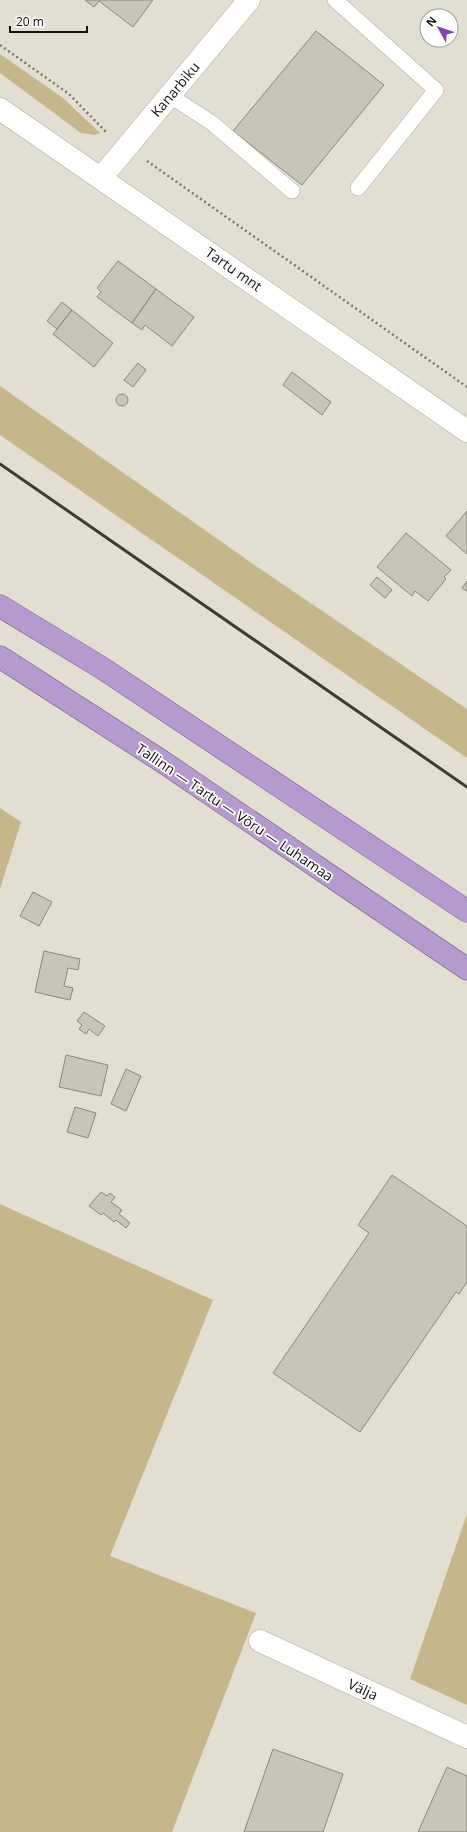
<svg xmlns="http://www.w3.org/2000/svg" width="467" height="1832" viewBox="0 0 467 1832" font-family="'Open Sans',sans-serif">
  <style>
    .green { fill: #c6b78b }
    .building { fill: #c8c4b8; stroke: #8a877b }
    .lines { fill: none; stroke-linecap: round; stroke-linejoin: round }
    .service-casing { stroke: #b1ada1; stroke-width: 16 }
    .minor-casing { stroke: #b1ada1; stroke-width: 23 }
    .tertiary-casing { stroke: #b1ada1; stroke-width: 23 }
    .trunk-casing { stroke: #705a83; stroke-width: 23 }
    .path { stroke: #79766e; stroke-width: 2.5; stroke-dasharray: 2 3; stroke-linecap: butt }
    .service { stroke: #fff; stroke-width: 15 }
    .minor { stroke: #fff; stroke-width: 22 }
    .tertiary { stroke: #fff; stroke-width: 22 }
    .trunk { stroke: #b49ace; stroke-width: 22 }
    .rail { stroke: #3e3b35; stroke-width: 3 }
    .labels { text-anchor: middle; dominant-baseline: central; stroke-width: 3.5; stroke-linejoin: round; paint-order: stroke }
    .street-label { font-size: 14px; fill: #14120e; stroke: #fff }
  </style>
  <rect width="100%" height="100%" fill="#e2ded1"/>
  <path class="green" d="M0 54 63 98 100 133 95 135 81 133 0 73Z
    M0 386 253 564 467 709V758L0 435Z
    M0 808 21 822 0 889Z
    M0 1204 213 1300 110 1556 256 1613 172 1832H0Z
    M467 1514V1705L410 1679Z"/>
  <path class="building" d="M85 0H153L133 27 99 1 94 7Z
    M316 31 384 85 302 185 233 131Z
    M118 261 156 289 132 323 97 297 101 292 97 288Z
    M156 289 194 317 172 346 145 325 142 330 132 323Z
    M62 302 72 310 57 329 47 321Z
    M72 310 113 343 94 367 53 334Z
    M138 363 146 370 133 387 124 380Z
    M292 372 331 402 322 415 283 385Z
    M116 400a6 6 0 1 1 12 0a6 6 0 1 1-12 0Z
    M467 511V554L446 536Z
    M406 533 451 570 444 577 446 579 428 601 415 591 412 596 377 567Z
    M377 577 392 590 385 598 370 585Z
    M467 581V591L462 588Z
    M33 892 52 902 39 926 20 916Z
    M44 951 80 959 78 970 68 968 64 986 73 988 70 1000 35 992Z
    M84 1012 105 1026 98 1036 89 1029 86 1034 79 1029 82 1025 77 1021Z
    M66 1055 108 1065 101 1096 59 1087Z
    M126 1069 141 1076 126 1111 111 1104Z
    M75 1107 96 1113 88 1138 67 1132Z
    M392 1175 467 1226V1282L459 1294 456 1292 360 1432 273 1373 369 1233 358 1225Z
    M101 1192 107 1196 110 1193 115 1197 111 1202 122 1210 119 1214 130 1223 126 1228 116 1220 114 1222 103 1213 101 1215 89 1206Z
    M273 1749 343 1774 323 1832H244Z
    M447 1767 467 1776V1832H418Z"/>
  <g class="lines">
    <defs>
      <path id="service" d="M335 0 436 90 358 188
        M169 95 212 123 292 191"/>
      <path id="minor" d="M101 178 249 0
        M260 1641 467 1737"/>
      <path id="tertiary" d="M0 109 467 431"/>
      <path id="trunk" d="M0 606 102 668 467 911
        M0 657 163 762 467 969"/>
    </defs>
    <use href="#service" class="service-casing"/>
    <use href="#minor" class="minor-casing"/>
    <use href="#tertiary" class="tertiary-casing"/>
    <use href="#trunk" class="trunk-casing"/>
    <path class="path" d="M0 45 69 94 107 133
      M147 161 467 387"/>
    <use href="#service" class="service"/>
    <use href="#minor" class="minor"/>
    <use href="#tertiary" class="tertiary"/>
    <use href="#trunk" class="trunk"/>
    <path class="rail" d="M0 464 467 787"/>
  </g>
  <g class="labels">
    <g class="street-label">
      <text transform="translate(175 89) rotate(-50)">Kanarbiku</text>
      <text transform="translate(234 269) rotate(35)">Tartu mnt</text>
      <text transform="translate(235 812) rotate(34)">Tallinn — Tartu — Võru — Luhamaa</text>
      <text transform="translate(363 1689) rotate(25)">Välja</text>
    </g>
  </g>
  <g transform="translate(439 28) rotate(310)"><circle r="19" fill="#ffffff" stroke="#a1a09f"/>
  <path d="M0-3L7 15L0 10L-7 15Z" fill="#8442b7"/>
  <text y="-6" font-size="11" font-weight="bold" text-anchor="middle" fill="#14120e">N</text>
  </g>
  <path d="M10 26v6h77v-6" fill="none" stroke="#14120e" stroke-width="2"/>
  <text x="16" y="26" font-size="12" fill="#14120e" stroke="#ffffff" stroke-width="3" paint-order="stroke">20 m</text>
</svg>
